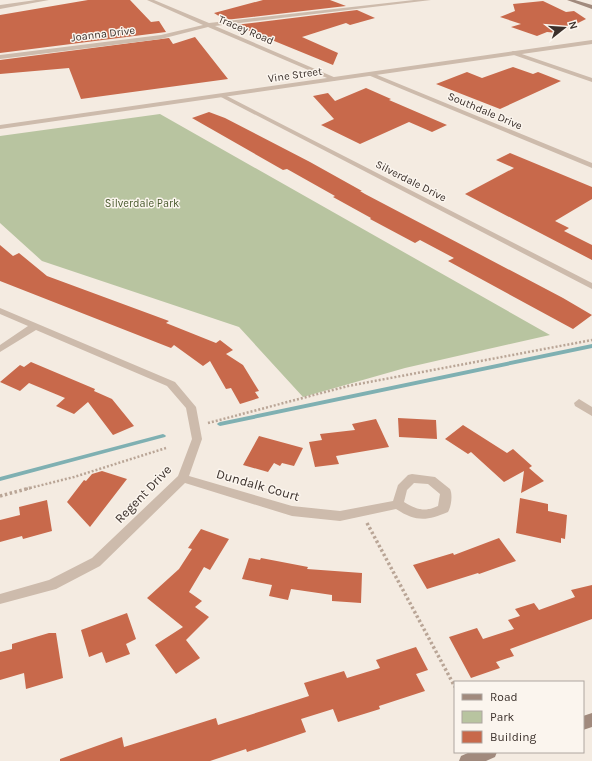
<svg xmlns="http://www.w3.org/2000/svg" width="592" height="761" viewBox="0 0 592 761" font-family="Karla,sans-serif">
  <style>
    .green { fill: #b8c4a0 }
    .lines { fill: none; stroke-linecap: round; stroke-linejoin: round }
    .stream { fill: #7fb0b2; fill-rule: evenodd }
    .building { fill: #c8694b }
    .path-far1 { stroke: #b9a596; stroke-width: 2.5; stroke-dasharray: 2 2; stroke-linecap: butt }
    .path { stroke: #b9a596; stroke-width: 3.5; stroke-dasharray: 2.5 2.5; stroke-linecap: butt }
    .minor { fill: #cdbbac; fill-rule: evenodd }
    .tertiary { fill: #cdbbac; fill-rule: evenodd }
    .secondary { fill: #a18a7d; fill-rule: evenodd }
    .labels { text-anchor: middle; dominant-baseline: central; stroke-width: 3; stroke-linejoin: round; paint-order: stroke }
    .far-street-label { font-size: 11px; fill: #3b302b; stroke: #fbf5ee }
    .far-park-label { font-size: 11px; fill: #4a5a2e; stroke: #fbf5ee }
    .street-label { font-size: 13px; fill: #3b302b; stroke: #fbf5ee }
  </style>
  <rect width="100%" height="100%" fill="#f4ebe1"/>
  <path class="green" d="M160 114 550 335 405 368 303 397 239 327 42 261 0 223V136Z"/>
  <g class="lines">
    <path class="stream" d="M592 344V348L220 426 218 425 217 424 218 423 220 422Z
      M163 434 165 435 166 436 165 437 0 481V477Z"/>
  </g>
  <path class="building" d="M88 0H130L151 22 159 21 166 32 0 53V15Z
    M263 0H330L346 6 225 20 214 13Z
    M543 1 566 12 574 11 586 19 558 33 547 32 537 36 511 27 521 24 500 17 515 11 513 4Z
    M357 10 375 18 350 25 346 23 302 37 338 53 333 65 235 25Z
    M195 37 228 79 81 99 69 68 0 74V60L169 38 173 44Z
    M513 67 533 74 538 72 561 81 500 109 436 84 467 72 482 78Z
    M366 88 391 99 389 100 447 125 432 132 409 122 360 144 321 125 334 119 313 96 328 93 335 101Z
    M209 112 225 118 310 162 362 191H360L365 194 563 298 592 315 573 329 448 261 454 258 420 240 415 243 370 219 371 218 333 197 335 196 287 169 283 170 192 118Z
    M510 153 592 187V199L555 221 569 228 564 231 592 245V260L465 194 514 168 496 160Z
    M0 245 13 256 19 253 47 276 169 321 166 323 216 343 220 340 233 350 226 354 243 365 259 391 255 392 259 398 240 404 231 388 226 389 210 361 203 366 174 345 171 348 0 281Z
    M31 362 95 389 94 391 112 399 134 426 113 435 88 402 74 414 56 406 65 398 29 383 20 391 0 382 20 365 24 367Z
    M398 418 436 420 437 439 399 437Z
    M376 419 389 447 336 456 339 464 315 467 309 442 322 440 320 434 355 430 352 424Z
    M463 425 507 453 513 449 532 466 529 468 544 481 521 493 524 471 504 482 471 452 468 454 445 439Z
    M259 436 303 448 294 466 282 463 280 466 274 463 268 472 243 465Z
    M102 471 127 479 90 527 67 502 84 480 86 481 92 474Z
    M520 498 548 504V511L567 515 565 539 561 538V543L516 533Z
    M47 500 52 531 23 539 22 536 0 542V520L20 515 19 507Z
    M201 529 229 539 210 570 204 567 189 592 202 601 195 607 209 617 186 640 200 658 176 674 155 645 183 627 147 598 179 569 192 549 188 548Z
    M499 538 516 561 479 574 478 573 427 589 413 565 453 553 454 555Z
    M249 558 260 560 261 558 308 567 307 569 362 573 361 603 332 601V595L291 589 288 600 269 596 272 585 242 579Z
    M592 585V619L510 649 514 656 496 662 500 668 471 678 449 637 477 628 483 639 514 629 508 620 520 616 515 609 534 603 539 610 575 597 571 590Z
    M127 613 136 639 126 644 130 654 106 663 102 652 89 657 81 630Z
    M49 633H56L63 678 26 689 24 673 0 680V652L12 649V644Z
    M416 647 428 670 416 674 425 691 379 706 380 709 338 722 333 709 301 719 306 732 247 752 246 749 210 761H60V759L122 737 124 747 216 718 218 725 309 696 304 683 344 671 347 678 380 668 376 660Z"/>
  <g class="lines">
    <path class="path-far1" d="M208 423 348 386 592 340
      M26 489 74 477 166 448"/>
    <path class="path" d="M0 496 30 488
      M367 523 455 687"/>
    <path class="minor" d="M36 0H49L0 9V5Z
      M147 0H154L209 23 414 0H431L215 26 336 78 337 79 334 81 208 27 161 39 0 59V55L161 35 203 25Z
      M513 51 592 78V82L511 54 510 53Z
      M370 72 592 163V168L368 75 367 74Z
      M219 94H223L592 283V289L219 96Z
      M0 308 175 382 196 407 202 439 189 476 292 506 340 511 393 501 398 485 408 475 412 474 435 477 450 489C453 495 451 507 448 512 427 521 416 522 396 509L340 521 292 516 185 483 100 566 56 589 0 604V594L49 580 92 558 178 476 192 439 186 408 167 386 36 330 0 352V345L28 326 0 314ZM414 483 428 484 440 494 438 506C425 512 417 510 404 502L407 490Z
      M579 399 592 407V416L575 406 574 403Z"/>
    <path class="tertiary" d="M592 40V44L0 129V125Z"/>
    <path class="secondary" d="M567 0H575L592 5V9Z
      M592 713V727L583 730V716Z
      M470 752H497L495 757 486 761H459L461 756Z"/>
  </g>
  <g class="labels">
    <g class="far-street-label">
      <text transform="translate(246 30) rotate(23)">Tracey Road</text>
      <text transform="translate(103 34) rotate(-7)">Joanna Drive</text>
      <text transform="translate(295 75) rotate(-8)">Vine Street</text>
      <text transform="translate(485 111) rotate(23)">Southdale Drive</text>
      <text transform="translate(411 181) rotate(27)">Silverdale Drive</text>
    </g>
    <g class="far-park-label">
      <text x="142" y="203">Silverdale Park</text>
    </g>
    <g class="street-label">
      <text transform="translate(258 485) rotate(16)">Dundalk Court</text>
      <text transform="translate(143 494) rotate(-46)">Regent Drive</text>
    </g>
  </g>
  <rect x="454" y="681" width="130" height="72" fill="#fbf5ee" stroke="#aea6a0"/>
  <rect x="462" y="694" width="20" height="6" fill="#a18a7d" stroke="#aea6a0"/>
  <text x="490" y="701" font-size="12" fill="#3b302b">Road</text>
  <rect x="462" y="711" width="20" height="12" fill="#b8c4a0" stroke="#aea6a0"/>
  <text x="490" y="721" font-size="12" fill="#3b302b">Park</text>
  <rect x="462" y="731" width="20" height="12" fill="#c8694b" stroke="#aea6a0"/>
  <text x="490" y="741" font-size="12" fill="#3b302b">Building</text>
  <g transform="translate(564 28) rotate(73)" stroke="#fbf5ee" stroke-width="3" paint-order="stroke">
  <path d="M0-3L7 15L0 10L-7 15Z" fill="#3b302b"/>
  <text y="-6" font-size="11" font-weight="bold" text-anchor="middle" fill="#3b302b">N</text>
  </g>
</svg>
